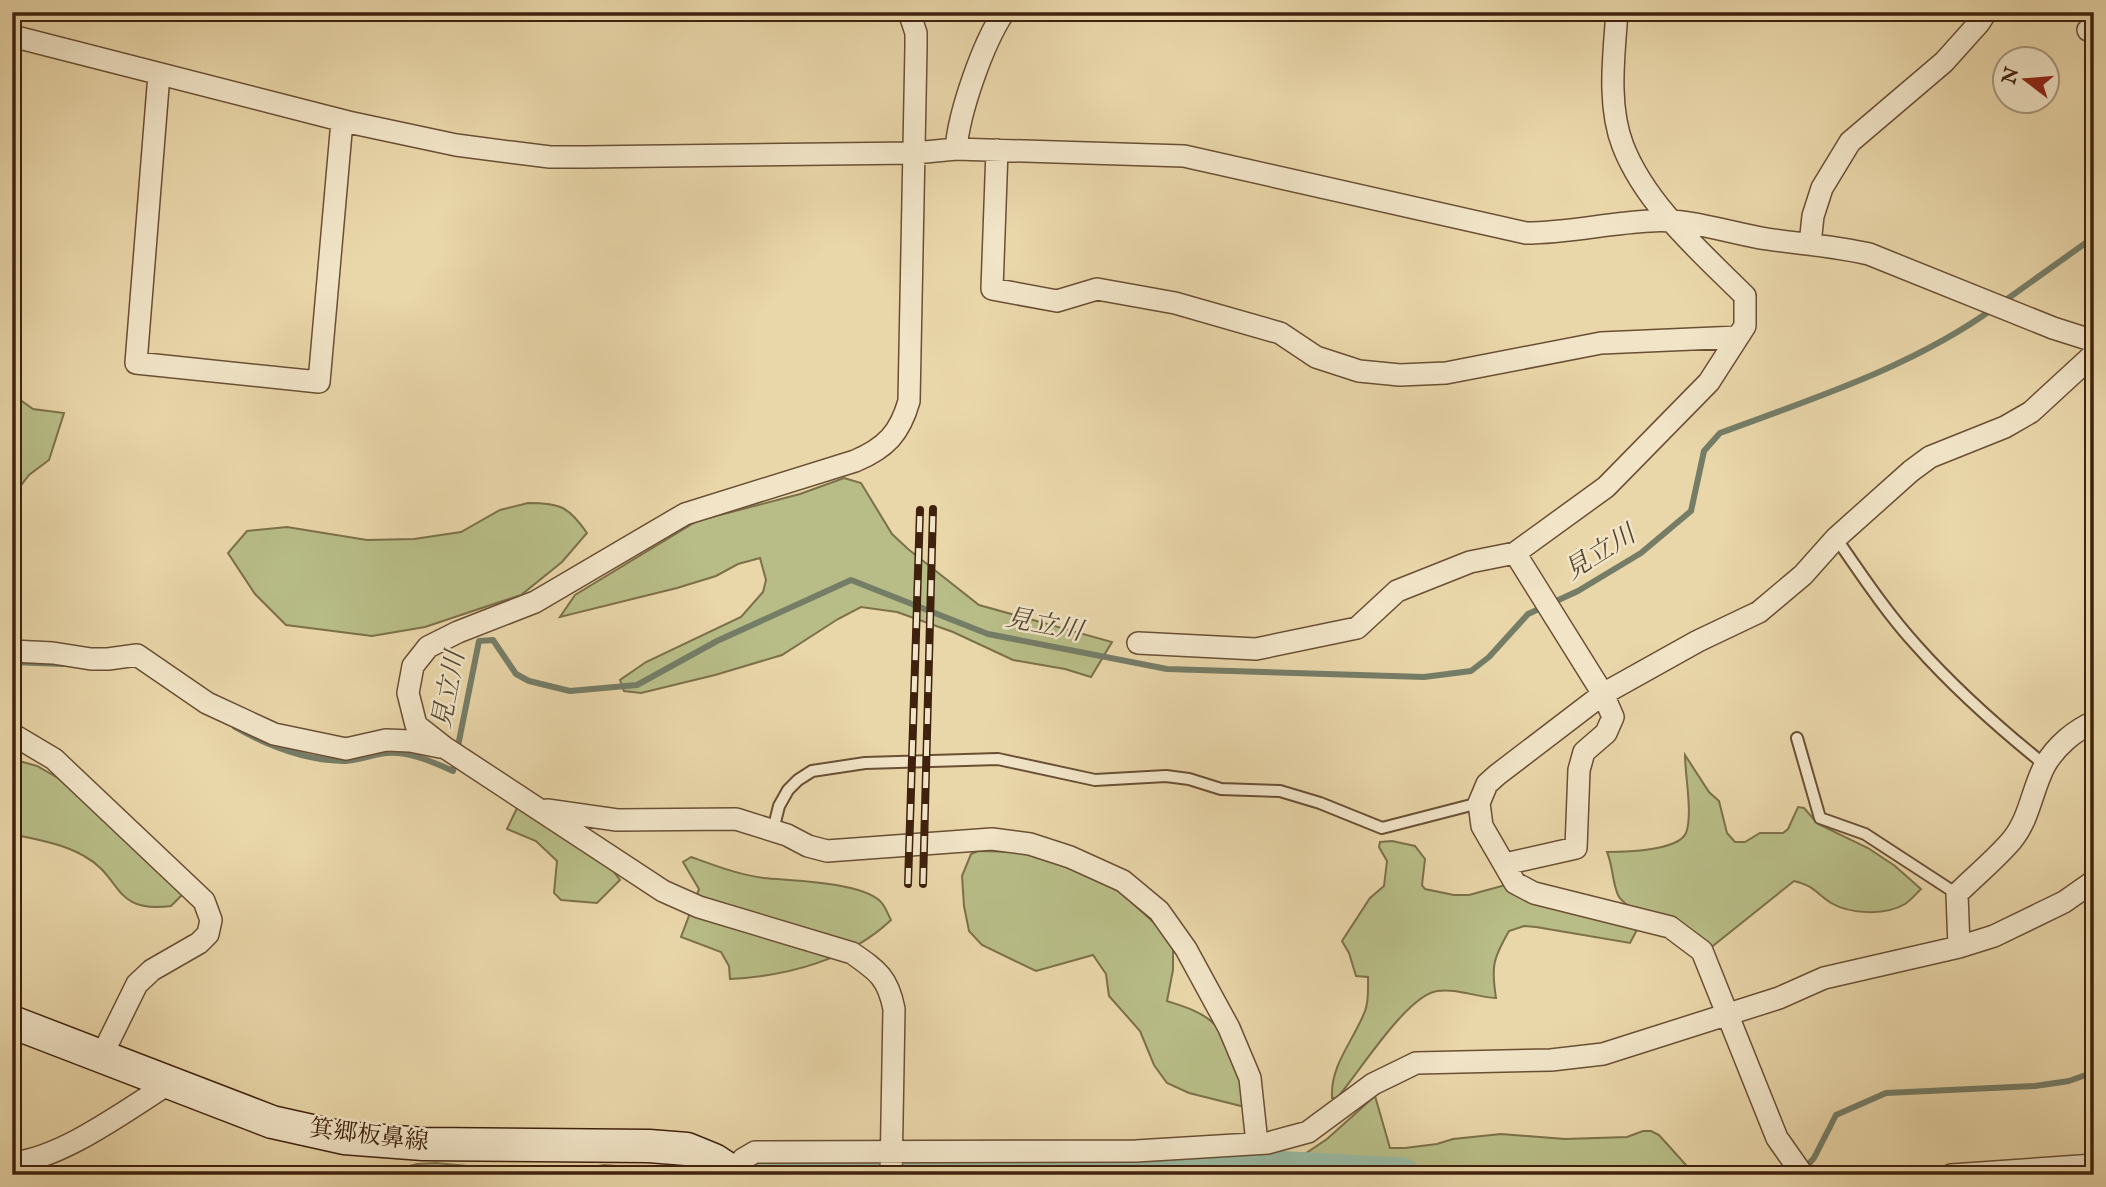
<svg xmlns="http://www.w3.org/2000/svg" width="2106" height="1187" viewBox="0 0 2106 1187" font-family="'IM FELL English','Noto Serif JP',serif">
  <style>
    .green { fill: #b8bd87; stroke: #7c704a; stroke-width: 2 }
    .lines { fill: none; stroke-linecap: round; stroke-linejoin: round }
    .stream { stroke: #757d67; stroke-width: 6 }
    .river { stroke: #99baa3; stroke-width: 35 }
    .lane-casing { stroke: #6a4f34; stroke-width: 14 }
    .street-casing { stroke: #6a4f34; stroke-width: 24 }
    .secondary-casing { stroke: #3f220d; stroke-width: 35 }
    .lane { stroke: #f1e4c7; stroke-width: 10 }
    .street { stroke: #f1e4c7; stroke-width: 21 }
    .secondary { stroke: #f1e4c7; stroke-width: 32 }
    .rail-casing { stroke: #3f220d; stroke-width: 8 }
    .rail { stroke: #f1e4c7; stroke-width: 5; stroke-dasharray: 16; stroke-linecap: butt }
    .labels { text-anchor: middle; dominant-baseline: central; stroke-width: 5; stroke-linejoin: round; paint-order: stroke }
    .street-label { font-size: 24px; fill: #3f220d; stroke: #f1e4c7 }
    .water-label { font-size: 26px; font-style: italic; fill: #564832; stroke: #f1e4c7 }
  </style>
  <rect width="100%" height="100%" fill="#e9d6a9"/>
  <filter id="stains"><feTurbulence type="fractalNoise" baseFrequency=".00286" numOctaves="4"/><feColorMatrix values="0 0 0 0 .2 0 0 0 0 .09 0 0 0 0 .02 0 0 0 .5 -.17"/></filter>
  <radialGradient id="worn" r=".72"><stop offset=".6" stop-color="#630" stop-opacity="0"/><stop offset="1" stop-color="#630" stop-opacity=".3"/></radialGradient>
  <path class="green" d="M12 394 33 409 64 413 49 460 29 475 12 497Z
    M844 478 861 483 892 534 908 549 979 605 1112 642 1091 677 1065 669 1013 660 953 632 897 612 861 607 838 619 782 655 715 675 641 693 624 691 620 680 646 662 741 617 763 592 766 580 760 558 738 564 716 576 677 588 560 617 575 595 697 521 800 494Z
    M528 503C561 503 569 507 587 533L562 562 521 595 425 627 372 636 286 625 255 594 228 553 247 531 287 527 367 540 414 539 461 532 500 510Z
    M1685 755 1709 792 1719 801 1727 833 1735 842H1745L1760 833H1783L1788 829 1798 807 1804 808 1818 824 1868 848 1895 866 1921 889C1916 894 1911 900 1905 904 1885 916 1850 914 1831 903 1815 892 1814 886 1794 881L1709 949C1690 939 1626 912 1618 895 1612 881 1613 866 1607 852 1624 852 1678 851 1686 833 1693 815 1685 775 1685 755Z
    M12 759 37 766 58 778 184 893 171 906C112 914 123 877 84 856 63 844 39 840 16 835L12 836Z
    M517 808 611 868 620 880 597 903 561 900 554 893 557 861 536 841 507 829Z
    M1392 841 1415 846 1425 859 1422 885 1425 889 1454 895H1469L1509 884 1639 926 1630 943 1536 927 1524 926 1509 931C1493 959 1491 966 1496 998 1475 997 1457 988 1437 991 1406 996 1358 1074 1337 1098H1332C1330 1065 1354 1040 1365 1011 1369 1001 1368 988 1368 977L1356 976 1349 953 1342 941 1370 898 1384 886 1387 861 1379 847 1380 842Z
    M978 851 1017 852 1066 863 1120 892 1160 928 1173 948V970L1167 1001C1182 1006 1200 1011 1212 1022 1229 1037 1242 1086 1249 1108L1189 1093 1167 1083 1154 1065 1140 1031 1109 996 1106 974 1093 955 1036 971 982 945 969 931 964 906 962 876 971 854Z
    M691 857C714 865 739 875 764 878 793 881 859 882 880 901 885 905 888 915 891 920 849 960 787 976 730 979L729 966 721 952 681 937 699 889 683 862Z
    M1375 1096 1390 1148H1405L1437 1144 1453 1139 1501 1134 1565 1139 1627 1137 1643 1131H1651L1659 1135 1695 1175H1292L1299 1158 1327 1139Z
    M436 1163 510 1170H575L604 1165 628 1167 643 1173 642 1175H376L417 1164Z"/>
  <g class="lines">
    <path class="stream" d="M2003 302 2094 237
      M12 662 63 664
      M235 727C268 746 305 760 343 761 355 761 368 756 380 754 405 749 431 761 453 771L479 641 493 640 516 674 529 681 570 691 637 685 717 641 851 580 988 634 1167 669 1424 677 1471 671 1489 657 1528 614 1578 591 1641 553 1691 511 1704 451 1720 433C1814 398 1912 367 1994 308
      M1805 1168 1814 1158 1836 1115 1886 1093 2035 1086 2069 1081 2094 1072
      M551 1175 670 1169"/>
    <path class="river" d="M771 1165 1236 1166 1402 1175"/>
    <defs>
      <path id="lane" d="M1836 538C1861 574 1886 612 1916 645 1955 689 1999 728 2045 765
        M1797 738 1820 818 1865 834 1957 894
        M773 830 779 806 788 790 798 780 812 771 865 763 998 759 1095 780 1166 776 1189 779 1221 789 1280 791 1320 803 1382 828 1479 803"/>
      <path id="street" d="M2088 30 2094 25
        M12 36 348 122 456 145 510 152 550 157H585L915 153 956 149 1184 156 1526 233C1568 233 1608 223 1650 221 1689 218 1729 233 1767 239 1801 244 1835 246 1869 254L2053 328 2094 341
        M159 74 136 363 319 382 342 121
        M956 149C959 112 983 43 1004 12
        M997 150 992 289 1057 301 1097 289 1175 303 1280 333 1316 357 1359 371 1400 375 1446 373 1601 343 1738 337
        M1810 244 1813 216 1822 188 1850 142 1944 62 1979 23 1986 12
        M1138 643 1256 649 1357 628 1397 591 1470 562 1515 553 1606 487 1709 382 1745 326V296C1701 252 1646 205 1623 146 1607 105 1614 55 1617 12
        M12 651 53 653 91 659H108L137 655 207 703 274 734 346 749 386 740 410 741 440 747
        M12 734 54 759 204 901 211 920 208 934 199 943 152 970 137 984 101 1057
        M547 810 617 820 736 819 787 835 808 846 827 851 992 839 1030 844 1070 857 1123 881 1159 911 1186 949 1229 1028 1250 1078 1257 1143
        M1505 864 1576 848 1579 770 1584 752 1606 733 1613 717 1603 694 1515 553
        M1959 947 1957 894C1975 876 1996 859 2012 840 2030 818 2032 789 2045 765 2056 746 2075 730 2094 722
        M12 1163C63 1158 126 1110 170 1083
        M735 1172 743 1159 755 1152 1136 1151 1268 1143 1308 1132 1373 1084 1416 1063 1551 1060 1603 1054 1779 998 1824 978 1959 947 1994 936 2064 902 2094 881
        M891 1175 894 1009C888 978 878 971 852 953L699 907 663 891 444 747 416 725 408 693 413 666 428 647 458 632 535 602 685 514 855 461C886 448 900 433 909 401L916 47V33L909 12
        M1803 1175 1777 1138 1702 951 1670 927 1534 893 1515 883 1482 826 1479 803 1487 784 1497 775 1603 694 1698 641 1759 612 1803 575 1836 538 1911 471 1930 457 2005 427 2031 412 2094 354
        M1951 1175 2094 1165"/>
      <path id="secondary" d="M12 1022 272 1122 344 1138 423 1144 649 1146 687 1149 714 1160 737 1175"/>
    </defs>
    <use href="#lane" class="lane-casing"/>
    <use href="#street" class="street-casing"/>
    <use href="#secondary" class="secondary-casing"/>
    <use href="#lane" class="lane"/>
    <use href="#street" class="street"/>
    <use href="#secondary" class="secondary"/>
    <defs>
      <path id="rail" d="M908 884 920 510
        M923 884 933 509"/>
    </defs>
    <use href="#rail" class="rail-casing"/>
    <use href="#rail" class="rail"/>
  </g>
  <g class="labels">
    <g class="street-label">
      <text transform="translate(369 1136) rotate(7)">箕郷板鼻線</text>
    </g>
    <g class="water-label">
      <text transform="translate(1600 553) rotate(-32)">見立川</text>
      <text transform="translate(1044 625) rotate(11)">見立川</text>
      <text transform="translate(449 690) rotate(-79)">見立川</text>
    </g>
  </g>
  <rect width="2106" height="1187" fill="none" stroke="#e9d6a9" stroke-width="42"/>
  <rect x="14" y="14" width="2078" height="1159" fill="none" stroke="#3f220d" stroke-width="3.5"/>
  <rect x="21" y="21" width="2064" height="1145" fill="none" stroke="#3f220d" stroke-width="2"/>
  <g transform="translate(2026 80) rotate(286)"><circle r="33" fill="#f1e4c7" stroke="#aa967d" stroke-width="2"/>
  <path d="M0-5L12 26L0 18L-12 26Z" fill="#8f2418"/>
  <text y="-10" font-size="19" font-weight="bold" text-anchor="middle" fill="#3f220d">N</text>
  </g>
  <rect width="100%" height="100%" filter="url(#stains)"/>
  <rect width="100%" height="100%" fill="url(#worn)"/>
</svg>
